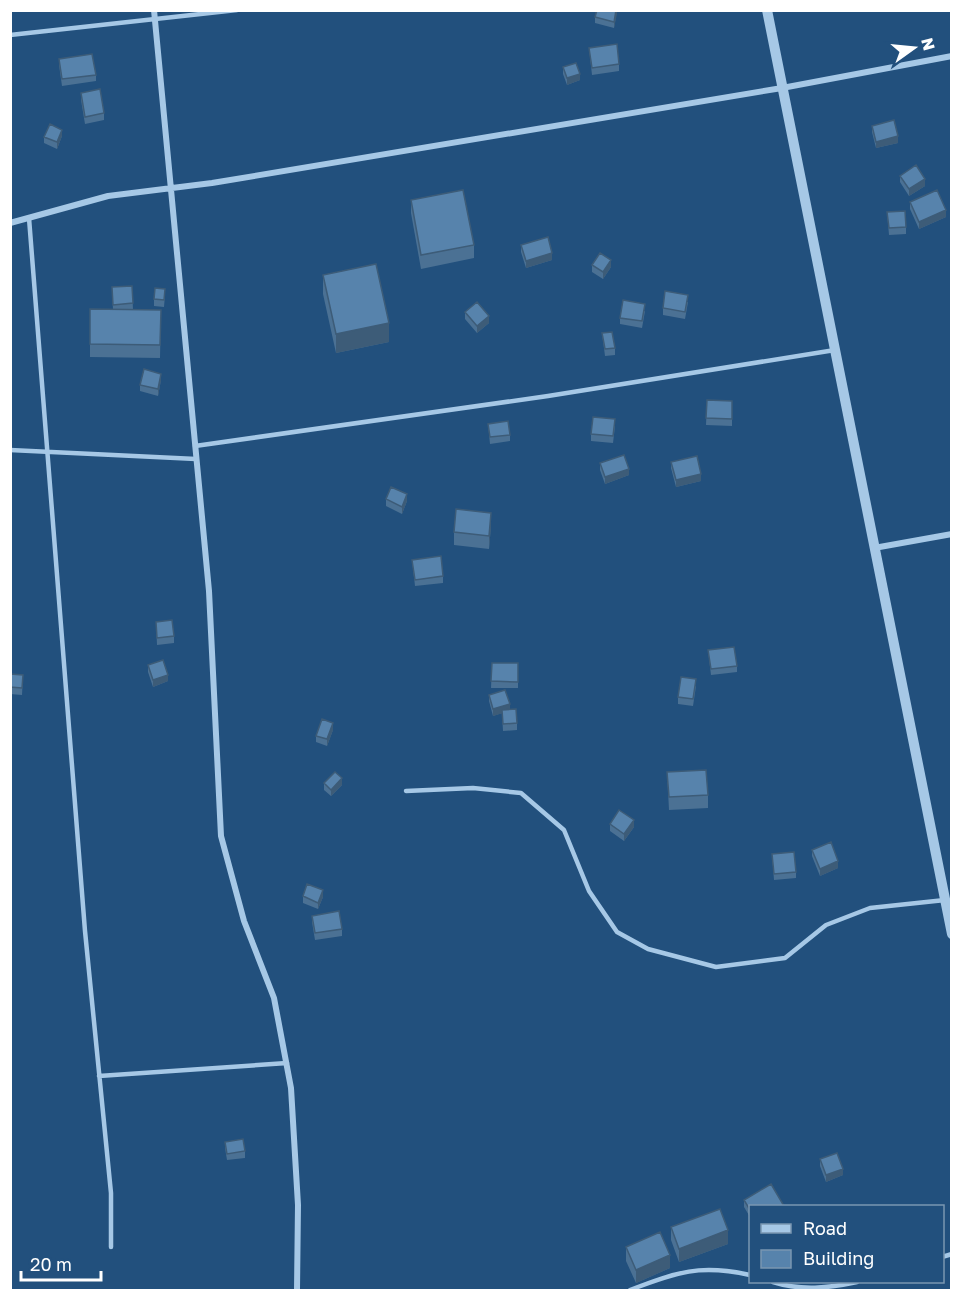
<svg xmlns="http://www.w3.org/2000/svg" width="962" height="1301" viewBox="0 0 962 1301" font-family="'Golos Text',sans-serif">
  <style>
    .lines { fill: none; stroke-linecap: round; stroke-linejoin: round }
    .service { stroke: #a6c8e6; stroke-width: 4.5 }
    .minor { stroke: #a6c8e6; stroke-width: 6 }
    .tertiary { stroke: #a6c8e6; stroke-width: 10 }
    .wall { fill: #4b7194 }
    .shaded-wall { fill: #3d5c78 }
    .building { fill: #5783ac; stroke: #3d5c78; stroke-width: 1.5 }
  </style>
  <rect width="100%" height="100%" fill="#22507d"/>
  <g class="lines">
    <path class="service" d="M10 35 237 10
      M29 218 85 931 111 1193V1247
      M195 446 548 396 835 350
      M10 450 196 459
      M406 791 473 788 521 793 564 830 589 891 617 932 648 949 716 967 785 958 826 925 870 908 945 900
      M99 1076 287 1063
      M942 1257 952 1254
      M773 1282C801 1291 829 1288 857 1282
      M630 1290C677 1272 700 1264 750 1275"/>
    <path class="minor" d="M154 10 209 591 221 836 244 921 274 998 291 1088 298 1205 297 1290
      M10 223 108 196 212 183 782 88 952 56
      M874 548 952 534"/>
    <path class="tertiary" d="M767 10 952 934"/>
  </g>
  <path class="wall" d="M617 10 614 28 595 23V17Z
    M589 48 619 64V71L592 75Z
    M59 59 96 75V81L62 86 59 65Z
    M563 67 580 80 567 85 563 74Z
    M81 93 104 113V120L85 124 81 100Z
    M872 126 898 143 876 148 872 132Z
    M62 136 57 149 44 143V137Z
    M900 176 925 186 909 196 900 182Z
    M411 200 474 245V258L421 269 411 213Z
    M910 202 946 217 919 229 910 209Z
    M887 212 906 227V234L889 235Z
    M521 245 552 260 526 268 521 252Z
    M592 265 611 267 603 279 592 272Z
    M323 275 389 342 336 353 323 294Z
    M132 286 133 310H161L160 358 90 357V309L113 310 112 287Z
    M165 295 164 307 154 306V299Z
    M688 302 685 319 663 315V308Z
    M645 311 642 328 620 324V318Z
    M465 312 489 323 477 333 465 319Z
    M602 333 615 348V355L605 356Z
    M161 380 158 396 140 391V385Z
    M707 400 732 401V426L706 425Z
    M488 424 510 435V441L490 444Z
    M615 426 613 443 591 441V434Z
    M671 462 701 481 676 487 671 468Z
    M600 463 629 475 605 484 600 470Z
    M386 499 407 501 402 514 386 506Z
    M491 526 489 549 454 545V532Z
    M412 560 443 576V583L415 586Z
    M156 622 174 636V643L157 645Z
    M708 650 737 666V672L711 675Z
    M492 663H518V688H491Z
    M148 665 168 681 153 687 148 672Z
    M10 674 23 675 22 695 10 694Z
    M696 686 693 706 678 704V697Z
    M489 695 510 709 517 723V730L503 731 502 713 493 716 489 701Z
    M333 730 327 746 316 742V736Z
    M667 772 708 795V808L669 810Z
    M324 783 342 785 331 796 324 790Z
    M610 824 634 827 624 841 610 831Z
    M812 850 838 868 820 876 812 856Z
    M772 854 796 872V878L774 880Z
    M303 896 323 897 318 909 303 903Z
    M312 916 342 929V936L315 940 312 922Z
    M225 1142 245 1151V1158L227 1160 225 1148Z
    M820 1159 843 1175 826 1182 820 1166Z
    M744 1200 750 1206V1217L744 1207Z
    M671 1227 728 1244 679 1262 671 1240Z
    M626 1247 670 1268 636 1283 626 1261Z"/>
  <path class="shaded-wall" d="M616 10H617V14L614 28V22Z
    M580 74V80L567 85V78Z
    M62 130V136L57 149V142Z
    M898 136V143L876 148V142Z
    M925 179V186L909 196V189Z
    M946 210V217L919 229V222Z
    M552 253V260L526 268V261Z
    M611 260V267L603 279V272Z
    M489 316V323L477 333V326Z
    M389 323V342L336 353V334Z
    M161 374V380L158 396V389Z
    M629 469V475L605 484V477Z
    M701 474V481L676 487V480Z
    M407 494V501L402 514V507Z
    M491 513V526L489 549V536Z
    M168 675V681L153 687V680Z
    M510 704V711L493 716V709Z
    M333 723V730L327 746V739Z
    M342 778V785L331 796V790Z
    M634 820V827L624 841V834Z
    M838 861V868L820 876V869Z
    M323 890V897L318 909V903Z
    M843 1169V1175L826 1182V1175Z
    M728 1230V1244L679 1262V1249Z
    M670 1255V1268L636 1283V1270Z"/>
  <path class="building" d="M597 10H616L614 22 595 17Z
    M617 44 619 64 592 68 589 48Z
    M92 54 96 75 62 79 59 59Z
    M576 63 580 74 567 78 563 67Z
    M100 89 104 113 85 117 81 93Z
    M894 120 898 136 876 142 872 126Z
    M50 124 62 130 57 142 44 137Z
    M916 165 925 179 909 189 900 176Z
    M463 190 474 245 421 255 411 200Z
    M937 190 946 210 919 222 910 202Z
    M905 211 906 227 889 228 887 212Z
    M548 237 552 253 526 261 521 245Z
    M600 253 611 260 603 272 592 265Z
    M376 264 389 323 336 334 323 275Z
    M132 286 133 303 113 305 112 287Z
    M155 288 165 289 164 300 154 299Z
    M665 291 688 295 685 312 663 308Z
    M623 300 645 304 642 321 620 318Z
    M477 302 489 316 477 326 465 312Z
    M90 309 161 310 160 345 90 344Z
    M612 332 615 348 605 349 602 333Z
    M144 369 161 374 158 389 140 385Z
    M707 400 732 401V419L706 418Z
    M593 417 615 419 613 436 591 434Z
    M508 421 510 435 490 437 488 424Z
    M624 455 629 469 605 477 600 463Z
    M697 456 701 474 676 480 671 462Z
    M391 487 407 494 402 507 386 499Z
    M456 509 491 513 489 536 454 532Z
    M441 556 443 576 415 580 412 560Z
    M172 620 174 636 157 638 156 622Z
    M734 647 737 666 711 669 708 650Z
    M163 660 168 675 153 680 148 665Z
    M492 663H518V682L491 681Z
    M10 674 23 675 22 688 10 687Z
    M681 677 696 679 693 699 678 697Z
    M505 690 510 704 493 709 489 695Z
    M516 709 517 723 503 724 502 710Z
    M322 719 333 723 327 739 316 736Z
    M706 770 708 795 669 797 667 772Z
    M335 772 342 778 331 790 324 783Z
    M619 810 634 820 624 834 610 824Z
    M831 842 838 861 820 869 812 850Z
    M794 852 796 872 774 874 772 854Z
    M307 884 323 890 318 903 303 896Z
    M339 911 342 929 315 933 312 916Z
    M243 1139 245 1151 227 1154 225 1142Z
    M837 1153 843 1169 826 1175 820 1159Z
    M771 1184 784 1206H750V1210L744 1200Z
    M720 1209 728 1230 679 1249 671 1227Z
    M660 1232 670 1255 636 1270 626 1247Z"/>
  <rect width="962" height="1301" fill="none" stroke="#ffffff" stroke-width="24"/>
  <rect x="749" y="1205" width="195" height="78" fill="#22507d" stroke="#7a96b1" stroke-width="1.5"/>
  <rect x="761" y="1224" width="30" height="9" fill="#a6c8e6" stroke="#7a96b1" stroke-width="1.5"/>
  <text x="803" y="1235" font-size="18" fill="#ffffff">Road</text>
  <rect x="761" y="1250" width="30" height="18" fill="#5783ac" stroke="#7a96b1" stroke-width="1.5"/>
  <text x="803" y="1265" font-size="18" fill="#ffffff">Building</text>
  <g transform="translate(914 48) rotate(75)" stroke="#22507d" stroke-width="4.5" paint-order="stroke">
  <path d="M0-4.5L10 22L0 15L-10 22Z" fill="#ffffff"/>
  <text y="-9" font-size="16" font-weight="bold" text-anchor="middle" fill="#ffffff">N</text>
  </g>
  <path d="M21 1271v9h80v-9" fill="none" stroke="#ffffff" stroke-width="3"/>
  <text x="30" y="1271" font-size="18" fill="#ffffff" stroke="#22507d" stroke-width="4.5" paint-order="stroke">20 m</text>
</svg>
